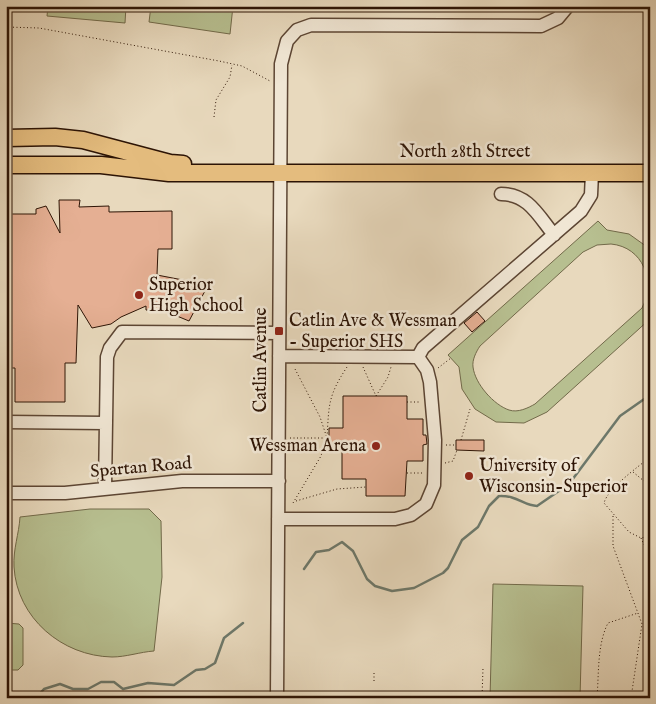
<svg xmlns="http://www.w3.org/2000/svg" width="656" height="704" viewBox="0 0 656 704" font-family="'IM FELL English',serif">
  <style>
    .green { fill: #b7bf90; stroke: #726a4a; fill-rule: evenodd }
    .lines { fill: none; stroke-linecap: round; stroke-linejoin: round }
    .stream { stroke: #6d786a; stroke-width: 2.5 }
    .building { fill: #e5af93; stroke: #2d1405 }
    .minor-casing { stroke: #5c4533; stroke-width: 15 }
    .major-casing { stroke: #2d1405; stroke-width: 19 }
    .path { stroke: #2d1405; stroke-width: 1; stroke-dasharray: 1 2.5; stroke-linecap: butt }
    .minor { stroke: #f0e6d4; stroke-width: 12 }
    .major { stroke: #e4bc7e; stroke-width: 16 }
    .poi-dot { fill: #8f2418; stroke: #f0e6d4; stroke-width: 2 }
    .labels { text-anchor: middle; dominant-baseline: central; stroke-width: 5; stroke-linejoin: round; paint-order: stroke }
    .street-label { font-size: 18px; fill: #2d1405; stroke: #f0e6d4 }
    .poi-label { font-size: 18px; fill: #2d1405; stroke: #f0e6d4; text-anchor: start }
  </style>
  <rect width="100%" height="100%" fill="#e8d9bd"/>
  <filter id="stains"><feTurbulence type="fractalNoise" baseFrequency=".004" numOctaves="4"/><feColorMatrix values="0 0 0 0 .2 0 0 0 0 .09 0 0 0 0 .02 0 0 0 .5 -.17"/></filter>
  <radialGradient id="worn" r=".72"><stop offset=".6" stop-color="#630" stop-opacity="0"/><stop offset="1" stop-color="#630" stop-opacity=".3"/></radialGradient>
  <path class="green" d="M48 6H126L125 23 47 16Z
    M151 6H233L230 34 149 22Z
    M598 221 607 230 629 234 650 249V319L547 412 524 423 496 422 475 409 462 389 459 367 448 355ZM611 244C643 247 656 281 642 308L535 404C528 408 518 413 509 410 494 405 475 384 473 367 472 360 476 352 480 346L583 252 597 245Z
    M90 509H149L161 521 162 577 154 651C140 652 126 657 112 657 62 656 17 618 14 567 13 549 19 534 20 517Z
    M493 584 583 586 580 698H490Z
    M6 623 19 624 23 628V665L18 670H6Z"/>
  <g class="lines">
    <path class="stream" d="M304 569 316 552 329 550 342 542 353 551 367 579 375 586 392 591 414 588 443 573 448 568 462 540 478 527 489 506 499 496C517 495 524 506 537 506L569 484 620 416 650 395
      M36 698 44 689 60 684 73 689H88L101 682H114L123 689 148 683 174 685 196 670 205 669 215 663 224 638 243 623"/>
  </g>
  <path class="building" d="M59 200H80L79 207 109 206V212L172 211V249H158L157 275 188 281 206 289 189 321 165 311 146 310V306L121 317 111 324 92 328 78 305 76 363H65V402H15V368H6V214H36V209L46 206 60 233Z
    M477 312 485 321 472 332 464 323Z
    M343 396H407V419H423V435H426L427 444 423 445V461H407L405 496H366V479H342V447H329V428H343Z
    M456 440H484V451L456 450Z"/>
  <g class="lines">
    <defs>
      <path id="minor" d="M501 194C528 194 538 215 554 235
        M418 357 423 348 581 211 591 195 592 173
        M6 422 106 423
        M105 487 107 357 110 348 122 332 279 333
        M6 493H65L182 481H279
        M278 519H395L411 515 426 504 434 485 435 440 430 382 427 370 418 357 279 356
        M277 698 281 64 287 41 297 30 311 25 541 26 558 18 568 6"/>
      <path id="major" d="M6 138 55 137 83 140 170 163 183 164
        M6 165H101L169 173H650"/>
    </defs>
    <use href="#minor" class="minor-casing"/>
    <use href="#major" class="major-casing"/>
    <path class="path" d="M6 27 39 28 219 61 242 66 270 81
      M214 117 216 100 230 77 232 65
      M363 367 376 396
      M438 368 451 358
      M295 369 320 417 327 438C329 404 328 396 347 367
      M376 396 388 377 391 367
      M407 402H421
      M290 438H329
      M461 440 470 409
      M446 445H456
      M650 457C637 468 608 488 604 503L629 532 641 538 650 536
      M445 463 453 461 457 450
      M633 472 650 486
      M407 473H424
      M296 501 337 489 366 487
      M293 503 321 456 326 438
      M613 516V546L642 624 631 698
      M641 538 644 545 650 550
      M374 681V673
      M482 698 483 668
      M597 698C599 673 597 645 608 623L638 613"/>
    <use href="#minor" class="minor"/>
    <use href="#major" class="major"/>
  </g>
  <g class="poi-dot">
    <circle cx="139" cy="295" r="5"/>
    <rect x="274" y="326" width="10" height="10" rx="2.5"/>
    <circle cx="376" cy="446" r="5"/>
    <circle cx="469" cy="476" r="5"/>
  </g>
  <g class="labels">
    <g class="street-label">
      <text x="465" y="152">North 28th Street</text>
      <text transform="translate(261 360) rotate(-90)">Catlin Avenue</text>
      <text transform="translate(141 468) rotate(-5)">Spartan Road</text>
    </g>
    <g class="poi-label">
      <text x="149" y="285">Superior<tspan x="149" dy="21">High School</tspan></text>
      <text x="289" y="321">Catlin Ave &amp; Wessman<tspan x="289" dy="21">- Superior SHS</tspan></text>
      <text x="366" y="446" text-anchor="end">Wessman Arena</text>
      <text x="479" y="466">University of<tspan x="479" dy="21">Wisconsin-Superior</tspan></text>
    </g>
  </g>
  <rect width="656" height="704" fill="none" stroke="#e8d9bd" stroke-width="25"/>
  <rect x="8" y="8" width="641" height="689" fill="none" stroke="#2d1405" stroke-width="2.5"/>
  <rect x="12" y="12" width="631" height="679" fill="none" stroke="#2d1405"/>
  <rect width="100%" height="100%" filter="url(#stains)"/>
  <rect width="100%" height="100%" fill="url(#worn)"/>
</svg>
